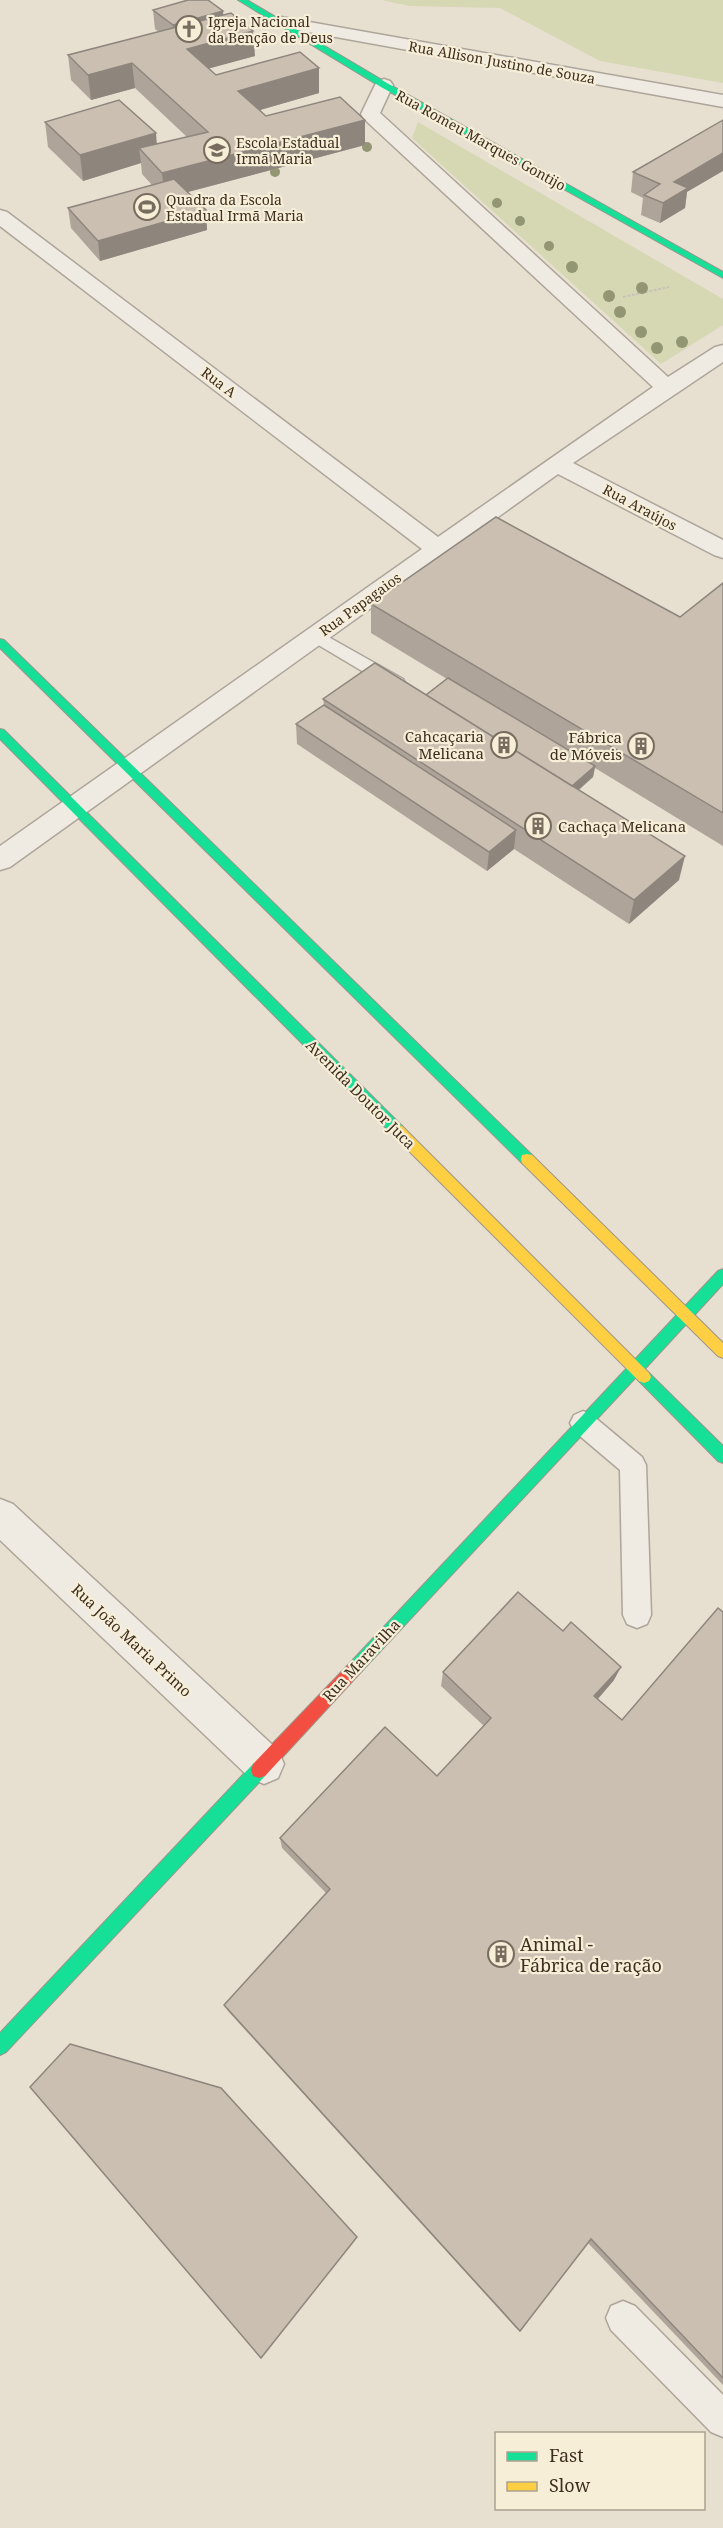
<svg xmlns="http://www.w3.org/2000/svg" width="723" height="2528" viewBox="0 0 723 2528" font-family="'Noto Serif',serif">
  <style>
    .green { fill: #d6d7b3 }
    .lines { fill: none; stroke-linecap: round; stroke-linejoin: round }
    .lane-casing { stroke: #ada599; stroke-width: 3 }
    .street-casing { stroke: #ada599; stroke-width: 3 }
    .fast-casing { stroke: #9c958a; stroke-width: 2 }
    .slow-casing { stroke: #9c958a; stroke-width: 2 }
    .jam-casing { stroke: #9c958a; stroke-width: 2 }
    .path { stroke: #c8c2b9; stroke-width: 2; stroke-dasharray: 3 1.5; stroke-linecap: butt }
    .lane { fill: #efebe3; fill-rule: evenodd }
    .street { fill: #efebe3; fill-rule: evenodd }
    .fast { fill: #16e098; fill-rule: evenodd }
    .slow { fill: #ffcf43; fill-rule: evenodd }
    .jam { fill: #f24e42; fill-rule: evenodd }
    .tree { fill: #929673 }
    .wall { fill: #afa499 }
    .shaded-wall { fill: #8e867d }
    .building { fill: #cbbfb2; stroke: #8e867d; stroke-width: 1.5 }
    .labels { text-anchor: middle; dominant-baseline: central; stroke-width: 4.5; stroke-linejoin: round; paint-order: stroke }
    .far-poi-label { font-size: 14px; fill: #3d2e20; stroke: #f7eed8; text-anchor: start }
    .far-street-label { font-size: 14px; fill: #3d2e20; stroke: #f7eed8 }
    .poi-label { font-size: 15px; fill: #3d2e20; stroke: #f7eed8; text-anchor: end }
    .street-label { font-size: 15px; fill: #3d2e20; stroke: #f7eed8 }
    .near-poi-label { font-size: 18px; fill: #3d2e20; stroke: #f7eed8; text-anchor: start }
  </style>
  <rect width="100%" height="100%" fill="#e7e0d1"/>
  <path class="green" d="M382 0H723V83L600 61 500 8 409 6Z
    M418 122 723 299V325L661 364 412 138Z"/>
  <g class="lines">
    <defs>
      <path id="lane" d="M316 630 403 679 405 683 403 687 396 689 389 687 310 640 307 636 310 632Z
        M583 1411 592 1415 642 1457 646 1465 651 1615 647 1624 637 1628 627 1624 623 1615 620 1470 574 1431 570 1423 574 1415Z
        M623 2301 635 2306 723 2395V2437L711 2432 611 2330 606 2318 611 2306Z"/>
      <path id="street" d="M281 17 723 95V107L275 26 272 22 275 18Z
        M384 79 390 81 393 85 380 113 668 377 715 347 723 345V362L573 463 723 540V558L714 555 558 474 10 867 0 870V846L422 549 0 226V210L7 212 438 537 653 387 363 118 361 114 375 85 378 81Z
        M0 1499 13 1504 278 1750 284 1764 278 1778 264 1784 250 1778 0 1540Z"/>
      <path id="fast" d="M238 0H247L387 83 723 272V278L381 87Z
        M0 639 4 640 532 1155 533 1159 532 1163H522L0 648Z
        M0 729 4 730 402 1126 403 1130 402 1134H392L0 739Z
        M723 1269V1284L642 1372 649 1373 723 1446V1463L718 1461 639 1381 637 1376 359 1674 354 1677 349 1674 346 1669 349 1664 718 1271Z
        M259 1762 265 1764 267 1770 265 1776 6 2052 0 2055V2033L253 1764Z"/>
      <path id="slow" d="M397 1125 402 1126 649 1373 651 1377 649 1381 644 1383 639 1381 392 1134 391 1130Z
        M527 1154 532 1155 723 1343V1358L718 1356 522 1163 521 1159 522 1155Z"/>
      <path id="jam" d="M354 1661 359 1664 362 1669 359 1674 265 1776 259 1778 253 1776 251 1770 253 1764 349 1664Z"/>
    </defs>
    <use href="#lane" class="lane-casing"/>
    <use href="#street" class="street-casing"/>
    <use href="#fast" class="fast-casing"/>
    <use href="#slow" class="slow-casing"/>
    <use href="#jam" class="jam-casing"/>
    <path class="path" d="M623 297 669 287"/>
    <use href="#lane" class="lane"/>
    <use href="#street" class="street"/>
    <use href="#fast" class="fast"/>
    <use href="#slow" class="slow"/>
    <use href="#jam" class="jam"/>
  </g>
  <g class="tree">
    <circle cx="367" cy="147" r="5"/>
    <circle cx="275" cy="172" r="5"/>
    <circle cx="497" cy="203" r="5"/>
    <circle cx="520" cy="221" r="5"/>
    <circle cx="549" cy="246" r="5"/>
    <circle cx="572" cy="267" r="6"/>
    <circle cx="642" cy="288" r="6"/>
    <circle cx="609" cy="296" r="6"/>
    <circle cx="620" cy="312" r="6"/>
    <circle cx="641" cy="332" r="6"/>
    <circle cx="682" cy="342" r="6"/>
    <circle cx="657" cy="348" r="6"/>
  </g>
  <path class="wall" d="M153 10 223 15 255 56 209 68 216 75 319 93 260 110 266 116 365 145 188 192 206 210 207 230 100 261 71 228 68 208 152 185 142 174 141 163 83 181 48 147 45 122 157 144 187 137 135 88 91 100 71 80 68 55 159 32 155 29Z
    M633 172 687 192 685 208 660 223 641 215 643 198 631 192Z
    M723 583V846L595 768 593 777 579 790 679 880 629 924 514 849 487 871 297 744 296 724 324 705 323 699 426 695 447 679 371 633V604L680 617Z
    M723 1612V2385L588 2243 520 2331 516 2328 228 2011 224 2005 326 1893 282 1848 280 1838 437 1776 484 1726 441 1686 443 1672 614 1680 598 1699 622 1720Z"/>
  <path class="shaded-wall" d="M223 11 224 30 175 44 173 25Z
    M253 31 255 56 189 74 187 49Z
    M132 63 135 88 91 100 88 75Z
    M319 68V93L239 116 238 91Z
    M365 120V145L165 198 162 173Z
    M156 133 158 158 139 148 141 163 83 181 80 155Z
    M723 153V171L687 192 685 208 660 223 663 203 674 182Z
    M206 210 207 230 100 261 98 241Z
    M595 766 593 777 562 804 563 793Z
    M516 830 514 849 487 871 489 852Z
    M685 856 679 880 629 924 634 900Z
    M621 1667 614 1680 589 1709 594 1696Z"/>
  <path class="building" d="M188 0H208L223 11 173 25 153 10Z
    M231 13 253 31 187 49 216 75 300 52 319 68 238 91 266 116 340 97 365 120 162 173 139 148 208 132 132 63 88 75 68 55Z
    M119 100 156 133 80 155 45 122Z
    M723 120V153L674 182 688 188 663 203 644 195 660 184 633 172Z
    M174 179 206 210 98 241 68 208Z
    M496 517 680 617 723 583V813L371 604Z
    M375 663 685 856 634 900 323 699Z
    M448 678 595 766 572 786 426 695Z
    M324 705 516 830 489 852 296 724Z
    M518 1592 563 1631 571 1622 621 1667 594 1696 622 1720 718 1608 723 1612V2378L591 2239 520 2331 224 2005 330 1889 280 1838 385 1727 437 1776 491 1718 443 1672Z
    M70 2044 221 2088 357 2237 261 2358 30 2087Z"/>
  <defs>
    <symbol id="church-ring" viewBox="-11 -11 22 22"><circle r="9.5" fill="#f7eed8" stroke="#786c5e" stroke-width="1.5"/><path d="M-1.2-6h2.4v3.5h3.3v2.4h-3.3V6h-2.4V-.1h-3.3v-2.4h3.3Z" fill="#786c5e"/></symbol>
    <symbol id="school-ring" viewBox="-11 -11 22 22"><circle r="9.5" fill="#f7eed8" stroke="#786c5e" stroke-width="1.5"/><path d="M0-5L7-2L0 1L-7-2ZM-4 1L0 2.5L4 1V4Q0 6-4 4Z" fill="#786c5e"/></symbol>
    <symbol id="stadium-ring" viewBox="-11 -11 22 22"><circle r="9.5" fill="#f7eed8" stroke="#786c5e" stroke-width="1.5"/><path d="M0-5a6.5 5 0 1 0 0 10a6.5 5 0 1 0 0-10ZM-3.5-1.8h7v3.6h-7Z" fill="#786c5e"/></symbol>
    <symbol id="building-ring" viewBox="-11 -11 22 22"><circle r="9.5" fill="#f7eed8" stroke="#786c5e" stroke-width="1.5"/><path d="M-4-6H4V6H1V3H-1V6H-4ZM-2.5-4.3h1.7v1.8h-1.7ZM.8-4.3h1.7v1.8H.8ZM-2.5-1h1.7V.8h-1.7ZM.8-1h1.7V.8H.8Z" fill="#786c5e"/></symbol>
  </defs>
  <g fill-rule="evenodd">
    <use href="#church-ring" x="174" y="14" width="30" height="30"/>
    <use href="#school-ring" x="202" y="135" width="30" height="30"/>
    <use href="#stadium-ring" x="132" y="192" width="30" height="30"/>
    <use href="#building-ring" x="489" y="730" width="30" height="30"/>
    <use href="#building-ring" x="626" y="731" width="30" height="30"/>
    <use href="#building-ring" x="523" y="811" width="30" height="30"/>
    <use href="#building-ring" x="486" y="1939" width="30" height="30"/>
  </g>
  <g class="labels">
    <g class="far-poi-label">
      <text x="208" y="21">Igreja Nacional<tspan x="208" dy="16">da Benção de Deus</tspan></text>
      <text x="236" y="142">Escola Estadual<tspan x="236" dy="16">Irmã Maria</tspan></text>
      <text x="166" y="199">Quadra da Escola<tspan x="166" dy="16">Estadual Irmã Maria</tspan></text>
    </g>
    <g class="far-street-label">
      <text transform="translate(502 62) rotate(10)">Rua Allison Justino de Souza</text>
      <text transform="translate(481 140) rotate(29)">Rua Romeu Marques Gontijo</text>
      <text transform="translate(219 382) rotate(37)">Rua A</text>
      <text transform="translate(640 507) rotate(28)">Rua Araújos</text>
      <text transform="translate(360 604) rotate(-36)">Rua Papagaios</text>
    </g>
    <g class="poi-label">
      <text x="484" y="736">Cahcaçaria<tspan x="484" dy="17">Melicana</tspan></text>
      <text x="622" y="737">Fábrica<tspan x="622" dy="17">de Móveis</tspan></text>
      <text x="558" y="826" text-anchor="start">Cachaça Melicana</text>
    </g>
    <g class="street-label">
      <text transform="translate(361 1094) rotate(45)">Avenida Doutor Juca</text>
      <text transform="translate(132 1640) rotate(43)">Rua João Maria Primo</text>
      <text transform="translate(361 1660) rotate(-47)">Rua Maravilha</text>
    </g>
    <g class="near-poi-label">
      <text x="520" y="1944">Animal -<tspan x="520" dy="21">Fábrica de ração</tspan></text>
    </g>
  </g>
  <rect x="495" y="2432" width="210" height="78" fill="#f7eed8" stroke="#ada18e" stroke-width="1.5"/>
  <rect x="507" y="2452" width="30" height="9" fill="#16e098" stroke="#ada18e" stroke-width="1.5"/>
  <text x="549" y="2462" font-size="18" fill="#3d2e20">Fast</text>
  <rect x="507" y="2482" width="30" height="9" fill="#ffcf43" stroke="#ada18e" stroke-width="1.5"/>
  <text x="549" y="2492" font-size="18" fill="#3d2e20">Slow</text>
</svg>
